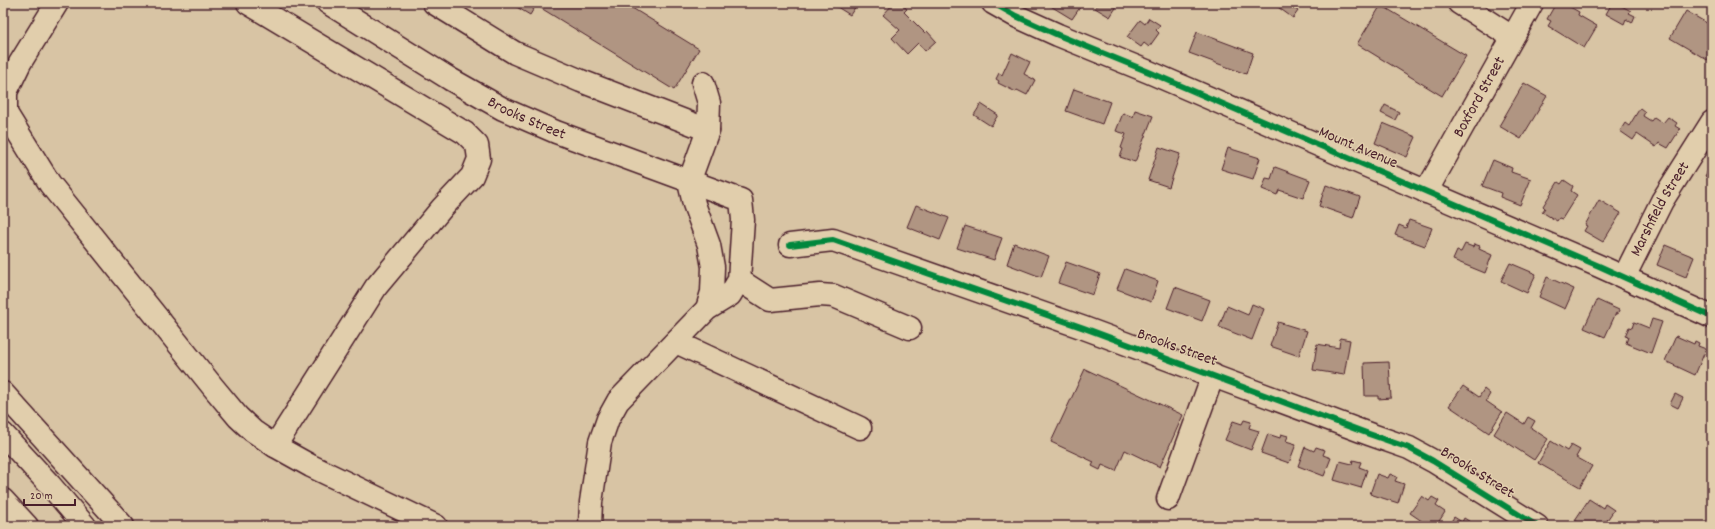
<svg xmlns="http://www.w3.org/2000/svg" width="1715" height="529" viewBox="0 0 1715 529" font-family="Dekko,sans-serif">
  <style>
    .building { fill: #b09582; stroke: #4a1f2b }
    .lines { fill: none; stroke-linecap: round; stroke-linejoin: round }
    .minor-casing { stroke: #4a1f2b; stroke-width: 25 }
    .highway-casing { stroke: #4a1f2b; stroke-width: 25 }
    .minor { stroke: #e1ceac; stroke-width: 22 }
    .highway { stroke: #e1ceac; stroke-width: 22 }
    .cycleway-casing { stroke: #e1ceac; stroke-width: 8 }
    .cycleway { stroke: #00873e; stroke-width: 6 }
    .labels { text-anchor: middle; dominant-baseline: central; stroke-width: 3; stroke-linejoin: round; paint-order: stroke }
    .street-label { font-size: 16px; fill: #4a1f2b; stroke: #e1ceac }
  </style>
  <rect width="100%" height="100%" fill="#d8c4a4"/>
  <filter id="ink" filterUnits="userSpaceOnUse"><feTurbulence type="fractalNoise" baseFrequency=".025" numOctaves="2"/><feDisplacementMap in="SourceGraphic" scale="8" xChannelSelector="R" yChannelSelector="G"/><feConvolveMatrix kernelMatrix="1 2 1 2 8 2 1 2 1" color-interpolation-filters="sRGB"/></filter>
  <g filter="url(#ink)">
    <path class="building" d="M510 3H624L699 49 674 90 536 5 530 15Z
      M835 3H858L850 15 834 5Z
      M894 3H900L907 9 904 12 925 33 927 31 936 41 925 51 918 43 907 54 892 38 900 30 883 15Z
      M1050 3H1083L1072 19 1049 5Z
      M1098 3H1119L1110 17 1095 8Z
      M1277 3H1287L1298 11 1293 18 1275 5Z
      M1556 3H1563L1579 12 1578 15 1597 26 1584 48 1548 26 1551 21 1547 19Z
      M1612 3H1616L1631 11 1629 13 1635 16 1632 23 1626 19 1624 24 1606 14Z
      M1381 5 1466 56 1442 96 1357 44Z
      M1686 11 1712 26V56L1709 61 1670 38Z
      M1149 18 1160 25 1156 30 1159 33 1149 47 1144 43 1141 47 1127 37 1140 20 1145 24Z
      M1197 32 1253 53 1246 74 1189 53Z
      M1012 53 1030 62 1024 74 1035 80 1027 95 1017 90 1016 92 998 83 999 81 996 79 999 73 1002 75Z
      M1524 83 1547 96 1521 139 1499 126Z
      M1074 89 1110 102 1102 124 1066 111Z
      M981 104 998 115 991 126 974 115Z
      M1385 105 1399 112 1395 120 1381 113Z
      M1640 108 1645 112 1643 116 1651 121 1654 117 1663 123 1668 117 1677 123 1675 126 1680 129 1668 148 1659 143 1656 147 1637 134 1633 140 1620 131 1625 123 1629 126Z
      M1135 110 1153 116 1135 162 1120 157 1123 149 1121 148 1126 134 1116 131 1123 113 1133 117Z
      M1383 123 1416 137 1407 157 1375 143Z
      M1159 147 1180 154 1169 187 1148 180Z
      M1228 148 1260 158 1253 179 1221 169Z
      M1493 160 1512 168 1511 172 1531 179 1520 205 1500 197 1501 193 1482 186Z
      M1712 163V180L1705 176Z
      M1275 167 1310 180 1303 198 1279 190 1277 195 1262 189 1266 178 1271 179Z
      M1564 180 1573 186 1571 191 1577 195 1562 219 1559 218 1557 221 1542 212 1545 208 1543 206 1558 182 1561 184Z
      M1326 185 1360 197 1353 218 1319 206Z
      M1599 200 1621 213 1603 242 1584 231 1587 226 1585 225Z
      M916 205 949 218 940 240 907 227Z
      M1409 220 1432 228 1425 246 1395 235 1399 225 1406 228Z
      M965 226 1002 238 994 260 957 248Z
      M1014 243 1049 256 1041 277 1007 264Z
      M1465 244 1473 247 1474 244 1480 246 1479 249 1492 255 1485 273 1453 260 1457 251 1461 252Z
      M1665 245 1694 257 1686 277 1657 265Z
      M1066 262 1100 274 1093 295 1058 283Z
      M1510 263 1536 274 1527 293 1501 281Z
      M1125 269 1158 281 1151 302 1117 289Z
      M1547 277 1574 289 1565 309 1539 297Z
      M1175 287 1210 300 1202 321 1167 308Z
      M1597 300 1619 310 1618 314 1616 313 1605 337 1584 328Z
      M1252 304 1264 309 1252 340 1219 327 1227 306 1248 315Z
      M1652 319 1662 322 1651 353 1626 343 1628 337 1625 336 1629 327 1632 328 1634 322 1649 328Z
      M1278 322 1307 331 1299 356 1270 346Z
      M1676 336 1694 344 1695 341 1699 343 1698 346 1706 349 1695 375 1665 361Z
      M1340 338 1350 340 1344 375 1313 370 1317 344 1339 348Z
      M1389 362 1391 398 1378 399V396H1365L1364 363Z
      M1085 369 1183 415 1160 467 1125 450 1116 471 1102 465 1100 470 1092 466 1094 462 1051 442Z
      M1463 386 1479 397 1484 389 1490 394 1486 401 1502 412 1489 433 1449 406Z
      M1675 394 1683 398 1678 408 1670 404Z
      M1507 413 1524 424 1528 417 1535 421 1531 428 1548 439 1534 460 1494 434Z
      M1244 420 1251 422 1249 428 1259 431 1251 450 1225 440 1233 421 1242 424Z
      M1268 434 1280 438 1281 434 1288 436 1286 441 1296 444 1289 463 1261 453Z
      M1551 441 1567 451 1571 445 1580 450 1576 457 1592 466 1580 487 1538 463Z
      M1305 447 1314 451 1316 447 1325 450 1323 455 1331 458 1324 476 1298 466Z
      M1353 460 1361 462 1359 467 1367 470 1361 488 1334 480 1340 461 1352 464Z
      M1377 474 1388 478 1390 474 1397 477 1395 481 1404 484 1398 503 1370 494Z
      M1422 496 1429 501 1432 497 1439 501 1436 506 1445 512 1436 526H1429L1410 513Z
      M1589 499 1603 508 1605 504 1614 510 1603 526 1596 522 1594 526H1584L1575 520Z
      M1454 517 1462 522 1464 518 1472 523 1470 526H1448Z"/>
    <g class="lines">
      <defs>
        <g id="minor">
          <path d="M57 3 20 63 6 92V113L50 184 213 387 238 417 253 431 275 446 311 466 436 526"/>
          <path d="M248 3 465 133 477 145 479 159 472 176 442 208 376 287 275 446"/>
          <path id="s1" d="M328 3 450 79 503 109 556 132 741 200 743 220 739 280 730 295 707 309 618 401 608 419 600 442 591 502 590 526"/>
          <path d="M434 3 515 53 581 81 708 130 689 182 694 204 709 245 713 267 712 292 707 309"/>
          <path d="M993 3 1016 16 1058 35 1149 72 1599 266 1712 317"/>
          <path d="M1459 3 1512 37"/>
          <path d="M703 83 709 103 708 130"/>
          <path id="s2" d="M1426 192 1532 3"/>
          <path d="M790 245 833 240 1084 328 1369 434 1409 448 1433 461 1537 526"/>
          <path id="s3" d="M1624 277 1662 201 1712 122"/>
          <path d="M739 280 770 300 820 295 834 296 910 328"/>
          <path d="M676 342 860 428"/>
          <path d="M1168 499 1213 375"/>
        </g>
        <path id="highway" d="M3 393 123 526
          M3 434 50 485 85 526
          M3 500 27 526"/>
      </defs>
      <use href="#minor" class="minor-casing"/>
      <use href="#highway" class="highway-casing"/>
      <use href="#minor" class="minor"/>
      <use href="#highway" class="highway"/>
      <defs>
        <path id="cycleway" d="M993 3 1016 16 1058 35 1149 72 1599 266 1712 317
          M790 245 833 240 1084 328 1369 434 1409 448 1433 461 1537 526"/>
      </defs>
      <use href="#cycleway" class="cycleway-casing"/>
      <use href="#cycleway" class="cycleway"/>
    </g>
  </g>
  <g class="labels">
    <g class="street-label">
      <text stroke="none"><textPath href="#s2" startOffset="109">Boxford Street</textPath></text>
      <text stroke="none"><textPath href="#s1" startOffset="230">Brooks Street</textPath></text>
      <text transform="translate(1358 148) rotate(23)">Mount Avenue</text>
      <text stroke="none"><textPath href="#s3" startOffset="77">Marshfield Street</textPath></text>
      <text transform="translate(1177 348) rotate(20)">Brooks Street</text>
      <text transform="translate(1477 473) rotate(32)">Brooks Street</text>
    </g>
  </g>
  <rect width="1715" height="529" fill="none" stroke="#e1ceac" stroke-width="16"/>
  <rect x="8" y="8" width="1699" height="513" fill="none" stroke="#4a1f2b" stroke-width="1.5" filter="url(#ink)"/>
  <path d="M24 499v6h51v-6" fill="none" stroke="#4a1f2b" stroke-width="2"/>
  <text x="30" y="499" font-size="12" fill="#4a1f2b" stroke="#e1ceac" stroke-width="3" paint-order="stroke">20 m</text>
</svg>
